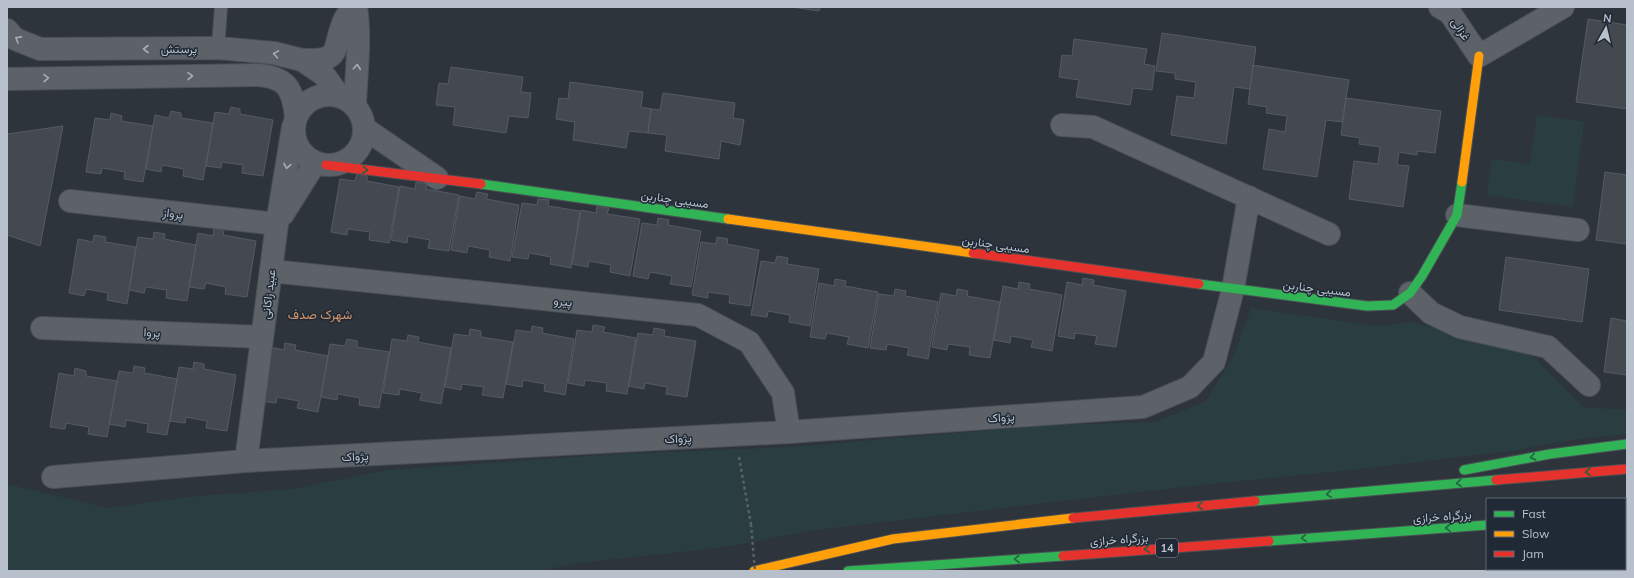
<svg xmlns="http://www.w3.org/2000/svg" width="1634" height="578" viewBox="0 0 1634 578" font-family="Mulish,Vazirmatn,sans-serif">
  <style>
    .green { fill: #2a3e41 }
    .building { fill: #444950; stroke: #555b63 }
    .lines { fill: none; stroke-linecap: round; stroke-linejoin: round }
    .lane-casing { stroke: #4b5055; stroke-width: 14 }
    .street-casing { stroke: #4b5055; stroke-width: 24 }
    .fast-casing { stroke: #4b5055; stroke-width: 11 }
    .slow-casing { stroke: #4b5055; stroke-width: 11 }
    .jam-casing { stroke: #4b5055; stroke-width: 11 }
    .path { stroke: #5a6166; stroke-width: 2.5; stroke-dasharray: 3 3; stroke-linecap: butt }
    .lane { stroke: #5d6269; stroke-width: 12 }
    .street { stroke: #5d6269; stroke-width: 22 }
    .fast { stroke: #30b455; stroke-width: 9 }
    .slow { stroke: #ff9f0a; stroke-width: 9 }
    .jam { stroke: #e5322d; stroke-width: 9 }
    .path-bridge { stroke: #5a6166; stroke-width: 2.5; stroke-dasharray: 3 3; stroke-linecap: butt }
    .oneway { stroke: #a6adb7 }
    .oneway2 { stroke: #266142 }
    .labels { text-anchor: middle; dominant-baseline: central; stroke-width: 3; stroke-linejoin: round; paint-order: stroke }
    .shield { fill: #1f2a36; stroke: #8a939e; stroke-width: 1 }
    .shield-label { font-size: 11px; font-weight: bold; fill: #b8c0cb }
    .street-label { font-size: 12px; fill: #b8c0cb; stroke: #1f2a36 }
    .neighbourhood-label { font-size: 13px; fill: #d59469; stroke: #1f2a36 }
  </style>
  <rect width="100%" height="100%" fill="#2d343b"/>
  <path class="green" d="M1537 115 1584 122 1573 207 1487 195 1491 159 1530 164Z
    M1251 308 1376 326 1412 322 1531 354 1583 407 1627 410V434L1578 439 1517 450 1369 468 1191 486 807 531 731 546 690 551 588 562 536 571H7V484L108 508 198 496 293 489 388 470 620 454 792 447 1049 425 1155 422 1206 401 1234 355Z"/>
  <path class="building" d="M792 7H820L819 11Z
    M1588 19 1627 25V109L1576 102Z
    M1162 33 1256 47 1250 89 1234 87 1226 144 1171 135 1177 96 1194 98 1196 82 1175 79V73L1156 71Z
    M1074 39 1147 49 1144 64 1155 66 1152 90 1133 88 1130 105 1076 97 1079 80 1059 77 1062 55 1072 56Z
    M1253 65 1349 80 1342 122 1326 120 1317 177 1263 169 1269 129 1285 132 1287 116 1266 113 1267 107 1248 104Z
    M451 67 523 77 521 92 531 93 528 118 509 116 506 133 453 125 455 107 436 105 439 83 448 84Z
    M570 82 643 92 641 107 651 109 648 133 629 131 626 148 573 140 575 122 556 119 559 98 568 99Z
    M663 93 735 103 733 118 744 120 740 145 721 141 719 159 665 151 667 135 648 133 651 109 660 110Z
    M1346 98 1441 111 1435 153 1417 151V155L1399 152 1397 165 1409 166 1403 207 1349 199 1354 161 1378 164 1380 147 1359 144 1360 138 1341 135Z
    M231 107 240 109V114L273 120 263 176 242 173 243 165 222 162 221 168 206 166 215 112 229 114Z
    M171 111 181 113V118L213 123 203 180 183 176 184 169 162 165 161 172 146 169 155 115 169 118Z
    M111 113 122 116 121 121 153 126 143 182 124 179 125 172 102 168 101 174 86 172 95 118 110 120Z
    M63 126 40 246 7 235V134Z
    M1605 172 1627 175V244L1596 240Z
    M357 174 367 176V181L399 187 389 243 369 240 370 232 348 229 347 235 331 232 340 179 355 181Z
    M416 182 427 184 426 189 459 195 449 251 428 248 430 240 408 236 407 243 391 240 400 186 415 189Z
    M477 192 488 194 486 199 519 205 510 261 489 257 490 250 468 246 467 253 451 250 460 196 475 199Z
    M538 199 549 200 548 206 580 211 571 268 550 264 551 257 529 253 528 259 512 257 522 203 537 205Z
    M597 206 609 208 607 214 640 219 630 276 610 272 611 265 589 261 588 267 572 264 581 210 596 213Z
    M658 218 669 220 668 225 701 231 691 287 670 284 672 276 650 272 648 279 633 276 642 223 657 225Z
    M214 228 224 230 223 235 256 241 247 297 225 294 226 287 206 283 204 289 189 287 198 233 213 236Z
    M154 232 165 234 164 239 196 245 187 301 166 298 167 290 146 287 144 293 129 290 138 237 153 239Z
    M94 235 106 237 105 242 136 247 127 304 107 300 108 293 86 289 84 296 69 293 78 239 93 242Z
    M717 237 728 239 727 244 759 250 750 306 729 303 730 295 708 292V298L692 295 701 242 716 244Z
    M777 256 788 258 787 264 819 269 810 326 789 322 790 315 768 311 767 317 751 315 761 261 775 263Z
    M1506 257 1589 269 1582 322 1499 310Z
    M1083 278 1094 280 1093 285 1126 291 1116 347 1095 344 1097 336 1075 333 1074 339 1058 336 1067 282 1082 285Z
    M835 279 846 281 845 286 878 292 868 348 847 344 849 337 827 333 825 339 810 337 819 283 834 286Z
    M1019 282 1030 284 1029 289 1062 295 1052 351 1031 347 1033 340 1011 336 1010 343 994 340 1003 286 1018 289Z
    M895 289 906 291 905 296 938 302 928 359 907 355 909 348 887 344 886 350 870 348 879 294 894 296Z
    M957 289 968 291 967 296 1000 302 990 358 969 355 970 347 948 344 947 350 932 347 941 293 956 296Z
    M1611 318 1627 321V375L1604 372Z
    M593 325 605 327 603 332 636 338 627 394 606 391 607 383 585 380 584 386 568 383 577 330 592 332Z
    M532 326 543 328 542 333 574 339 565 395 544 391 545 384 523 380 522 387 506 384 516 330 531 332Z
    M654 328 665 330 664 336 696 341 687 397 666 394 667 387 645 383 644 389 629 386 638 333 653 335Z
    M470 329 481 331V337L513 342 503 398 482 395 484 387 462 384 461 390 445 387 454 334 469 336Z
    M408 335 419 337 418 342 451 348 441 404 420 400 422 393 400 389 399 395 383 393 392 339 407 341Z
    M347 339 357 341V347L389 352 379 408 359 405 360 398 338 394 337 400 321 397 330 344 345 346Z
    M285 343 296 345 295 350 328 356 318 412 297 408 299 401 277 397 276 403 260 401 269 347 284 350Z
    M194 362 204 364V369L236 375 227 431 206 428 207 421 186 417 185 423 170 421 179 367 193 369Z
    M134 366 145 368 144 373 177 379 167 435 147 432 148 424 126 420 125 427 109 424 119 371 133 373Z
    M75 368 86 371V376L117 381 107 437 88 434 89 427 66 423 65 429 50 427 59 373 74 376Z"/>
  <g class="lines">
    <defs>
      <path id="lane" d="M218 48 221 7"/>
      <path id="street" d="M1440 7 1450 13 1479 56 1563 7
        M7 30 15 39 40 49 218 48 274 53 302 60 324 75 340 97
        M302 60C342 61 332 52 343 23 345 17 350 12 353 7
        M7 79 257 75C287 77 293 89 296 117
        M294 130a35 35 0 1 1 70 0a35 35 0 1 1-70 0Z
        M355 106C356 73 361 40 356 7
        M1062 125 1093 127 1329 234
        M364 128 437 178
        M70 201 277 224
        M283 214 315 163
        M1457 215 1578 230
        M271 271 698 315 749 342 783 393 789 432
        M1410 293 1431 313 1460 327 1548 347 1589 385
        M42 328 262 337
        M246 461 277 224 293 127
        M53 477 246 461 789 432 1143 407 1190 387 1214 362 1233 289 1249 197"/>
      <path id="fast" d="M481 184 728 219
        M1199 284 1367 306 1393 305 1410 293 1422 276 1457 215 1462 182
        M1464 470 1550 454 1627 444
        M1255 501 1496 480
        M1269 541 1487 525
        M848 571 1063 556"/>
      <path id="slow" d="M1462 182 1479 56
        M728 219 973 253
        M1625 515H1627
        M754 571 893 539 1073 518"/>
      <path id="jam" d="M326 165 481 184
        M973 253 1199 284
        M1496 480 1627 469
        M1073 518 1255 501
        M1063 556 1269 541"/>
    </defs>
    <use href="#lane" class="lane-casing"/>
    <use href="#street" class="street-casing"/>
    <use href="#fast" class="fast-casing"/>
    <use href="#slow" class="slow-casing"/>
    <use href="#jam" class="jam-casing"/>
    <path class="path" d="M739 457 751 524"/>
    <use href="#lane" class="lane"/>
    <use href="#street" class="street"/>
    <use href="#fast" class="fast"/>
    <use href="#slow" class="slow"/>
    <use href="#jam" class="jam"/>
    <path class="path-bridge" d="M751 524 755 571"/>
  </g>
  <defs><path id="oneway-chevron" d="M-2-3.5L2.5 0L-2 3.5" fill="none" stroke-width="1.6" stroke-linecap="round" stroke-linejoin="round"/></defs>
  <g class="oneway">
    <use href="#oneway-chevron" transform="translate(18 39) rotate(-151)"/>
    <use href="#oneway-chevron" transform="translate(146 49) rotate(180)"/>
    <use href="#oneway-chevron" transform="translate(276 54) rotate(-170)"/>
    <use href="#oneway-chevron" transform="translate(357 67) rotate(-85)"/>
    <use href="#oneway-chevron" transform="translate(190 76) rotate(-1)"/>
    <use href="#oneway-chevron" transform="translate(46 78) rotate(-1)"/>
    <use href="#oneway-chevron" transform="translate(287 166) rotate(100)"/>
  </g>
  <g class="oneway2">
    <use href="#oneway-chevron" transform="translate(365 170) rotate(6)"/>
    <use href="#oneway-chevron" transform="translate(1533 457) rotate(169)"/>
    <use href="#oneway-chevron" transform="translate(1588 472) rotate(175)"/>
    <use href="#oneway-chevron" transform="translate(1459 483) rotate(175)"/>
    <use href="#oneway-chevron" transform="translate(1329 494) rotate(175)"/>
    <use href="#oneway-chevron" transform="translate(1200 506) rotate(175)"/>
    <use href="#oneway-chevron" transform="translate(1448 528) rotate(176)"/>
    <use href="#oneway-chevron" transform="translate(1304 538) rotate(176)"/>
    <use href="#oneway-chevron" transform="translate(1147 549) rotate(176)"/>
    <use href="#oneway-chevron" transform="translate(1017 559) rotate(176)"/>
  </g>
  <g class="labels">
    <rect class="shield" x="1156" y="539" width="22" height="18" rx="3"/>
    <g class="shield-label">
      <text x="1167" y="548">14</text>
    </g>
    <g class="street-label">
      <text transform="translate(1461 29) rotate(57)">غزالی</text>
      <text x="179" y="48">پرستش</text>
      <text transform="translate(675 199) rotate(8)">مسیبی چناربن</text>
      <text transform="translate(173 213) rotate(6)">پرواز</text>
      <text transform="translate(996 244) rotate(8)">مسیبی چناربن</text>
      <text transform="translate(1317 288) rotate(7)">مسیبی چناربن</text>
      <text transform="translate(268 294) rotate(-83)">عبید زاکانی</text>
      <text transform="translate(563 301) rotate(6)">پیرو</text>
      <text transform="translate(152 332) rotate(2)">پروا</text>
      <text transform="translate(1001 417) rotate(-4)">پژواک</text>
      <text transform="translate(678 438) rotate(-3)">پژواک</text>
      <text transform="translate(355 456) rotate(-3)">پژواک</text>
      <text transform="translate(1442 516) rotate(-4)">بزرگراه خرازی</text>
      <text transform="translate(1119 539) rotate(-4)">بزرگراه خرازی</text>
    </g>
    <g class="neighbourhood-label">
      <text x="320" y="314">شهرک صدف</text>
    </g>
  </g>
  <rect width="1634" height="578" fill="none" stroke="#b8c0cb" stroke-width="16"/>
  <rect x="1486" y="498" width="140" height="72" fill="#1f2a36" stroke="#5c6672"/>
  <rect x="1494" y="511" width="20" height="6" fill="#30b455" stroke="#5c6672"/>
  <text x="1522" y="518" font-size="12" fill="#b8c0cb">Fast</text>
  <rect x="1494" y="531" width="20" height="6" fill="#ff9f0a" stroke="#5c6672"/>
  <text x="1522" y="538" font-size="12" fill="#b8c0cb">Slow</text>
  <rect x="1494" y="551" width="20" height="6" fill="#e5322d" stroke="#5c6672"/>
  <text x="1522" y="558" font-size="12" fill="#b8c0cb">Jam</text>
  <g transform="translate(1606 28) rotate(8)" stroke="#1f2a36" stroke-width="3" paint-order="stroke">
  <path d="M0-3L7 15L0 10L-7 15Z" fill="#b8c0cb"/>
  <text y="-6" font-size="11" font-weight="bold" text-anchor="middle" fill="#b8c0cb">N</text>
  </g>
</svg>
